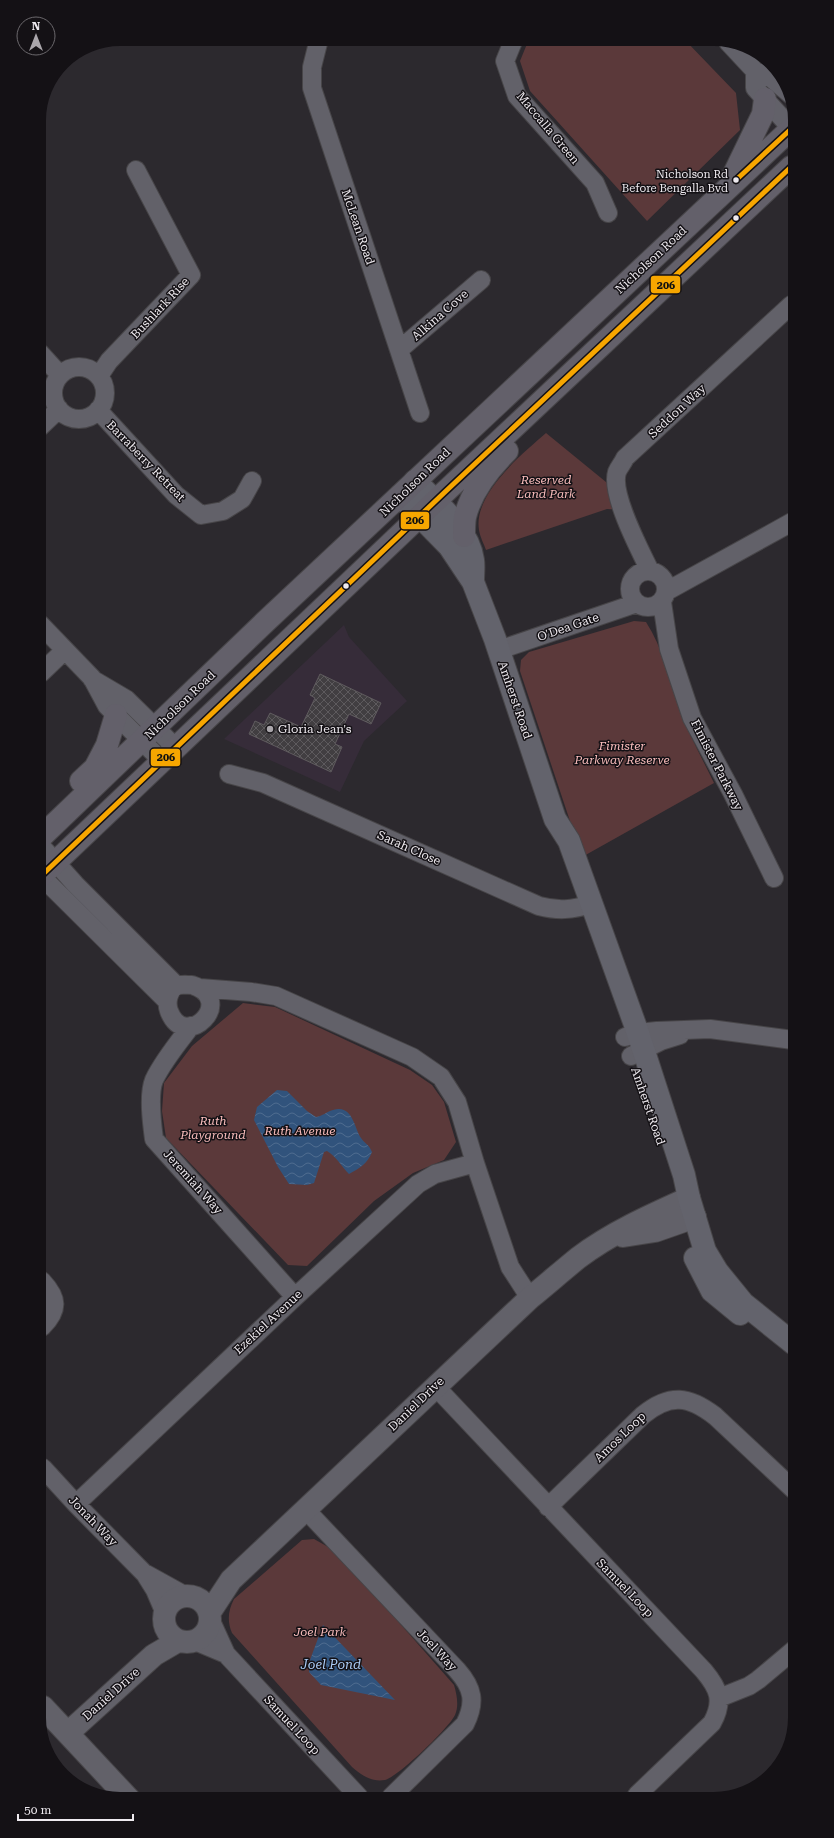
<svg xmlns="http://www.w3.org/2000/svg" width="834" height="1838" viewBox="0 0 834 1838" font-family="'Roboto Serif',serif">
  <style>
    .built { fill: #362c39 }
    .green { fill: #5b393a }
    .water { fill: url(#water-waves) }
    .building { fill: url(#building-cross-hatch); stroke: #5f5b5e }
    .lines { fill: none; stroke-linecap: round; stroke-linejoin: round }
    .minor-casing { stroke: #474548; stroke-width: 20 }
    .tertiary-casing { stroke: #474548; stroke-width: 24 }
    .secondary-casing { stroke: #474548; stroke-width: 24 }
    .primary-casing { stroke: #474548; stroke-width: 24 }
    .minor { stroke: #626169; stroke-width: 18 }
    .tertiary { stroke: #626169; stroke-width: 22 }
    .secondary { stroke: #63636c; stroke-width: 22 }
    .primary { stroke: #63606a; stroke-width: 22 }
    .bus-1-casing { stroke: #141115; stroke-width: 8 }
    .bus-1 { stroke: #f7a600; stroke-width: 5 }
    .bus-dot { fill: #eeeaef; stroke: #141115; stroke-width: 1.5 }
    .poi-dot { fill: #aaa6ab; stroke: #141115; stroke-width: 1.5 }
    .labels { text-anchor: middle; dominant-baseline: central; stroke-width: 3; stroke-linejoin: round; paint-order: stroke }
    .bus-label { font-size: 11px; fill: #eeeaef; stroke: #141115; text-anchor: end }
    .street-label { font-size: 12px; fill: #eeeaef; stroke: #141115 }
    .park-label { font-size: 12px; font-style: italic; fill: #f8bcbb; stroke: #141115 }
    .poi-label { font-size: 12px; fill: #eeeaef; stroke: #141115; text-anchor: start }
    .water-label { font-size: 13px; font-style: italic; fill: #abccf6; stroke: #141115 }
    .line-badge { stroke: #141115; stroke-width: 1.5 }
    .pale-badge-label { font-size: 11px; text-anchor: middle; font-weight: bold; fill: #111 }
  </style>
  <defs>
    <pattern id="water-waves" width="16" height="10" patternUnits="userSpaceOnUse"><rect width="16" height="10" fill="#31537c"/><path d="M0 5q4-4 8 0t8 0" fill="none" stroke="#4f6c8f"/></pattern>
    <pattern id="building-cross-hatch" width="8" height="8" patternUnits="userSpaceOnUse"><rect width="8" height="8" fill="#413e41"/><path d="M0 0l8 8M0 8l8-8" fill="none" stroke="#5d5a5d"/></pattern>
  </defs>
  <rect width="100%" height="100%" fill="#2c292e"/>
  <path class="built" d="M344 625 349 637 407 701 364 741 340 792 224 739Z"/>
  <path class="green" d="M529 39H684L736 93 740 130 647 221 530 91 520 61Z
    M546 433 617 491 623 510 607 509 486 550C484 544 480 537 479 530 473 494 522 454 546 433Z
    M634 621 646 622C663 648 669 679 679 708 688 733 702 758 714 783L582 857 520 671 521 660 529 652Z
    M243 1003 275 1007 410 1070 432 1085 444 1102 456 1142 444 1160 413 1173 374 1201 307 1266 288 1265 166 1138 162 1111 164 1083 192 1046Z
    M314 1539 337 1552 454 1685C457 1695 459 1706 455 1715 449 1728 398 1777 385 1780 371 1782 363 1776 352 1767L232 1633C227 1621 228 1611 234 1599L302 1540Z"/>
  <path class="water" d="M277 1090 287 1091 307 1111 316 1117C323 1116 326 1112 333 1110 353 1104 354 1128 361 1138 365 1144 368 1143 372 1152 367 1164 360 1168 349 1174 342 1167 336 1156 327 1151L324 1152 314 1183 307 1185 289 1184 278 1167 254 1120 257 1107Z
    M323 1625 395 1700 321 1685 309 1672 310 1660Z"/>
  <path class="building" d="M320 674 381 703 371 724 349 714 335 744 342 747 331 772 249 734 255 721 264 725 270 713 301 727 315 698 310 695Z"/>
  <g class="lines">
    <defs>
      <path id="minor" d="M319 39 312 67V88L420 413
        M514 39 505 61 517 96 595 183 608 213
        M728 42 755 71 771 78 791 95
        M755 71V88L791 128
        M399 350 481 280
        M40 353 60 375
        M53 393a26 26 0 1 1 52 0a26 26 0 1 1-52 0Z
        M99 376 109 361 191 275 136 170
        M98 410 176 495 201 515 223 511 242 499 252 481
        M40 427 59 409
        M630 589a18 18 0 1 1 36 0a18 18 0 1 1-36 0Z
        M650 571C640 550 610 494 617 472 619 467 623 463 625 458L791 305
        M667 591 792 522
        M662 602 669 649 692 718 733 794 774 878
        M40 624 92 678 107 706 162 761
        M499 650 637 603
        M41 673 65 650
        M92 679 126 699 176 748
        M229 774 263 783 539 906C558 911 572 910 591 904
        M41 846 75 884 177 986
        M41 876 167 1001
        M192 985C238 1000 185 1053 169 1011 166 1003 168 991 176 986 180 984 187 985 192 985Z
        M200 988 251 992 276 996 412 1057 441 1077 457 1102 475 1163 510 1267 530 1298
        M191 1026C178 1043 163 1061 154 1080 148 1095 152 1124 154 1139L295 1297
        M625 1037 638 1033 657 1031 710 1029 793 1040
        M631 1056 661 1041 680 1035
        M42 1281C58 1298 59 1310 42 1327
        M435 1386 704 1671C719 1689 724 1701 712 1723L637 1795
        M43 1468 76 1504 145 1574 155 1590 164 1611
        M76 1504 295 1297 418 1184 435 1174 475 1163
        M548 1507 643 1415C670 1393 689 1396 715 1416L794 1490
        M306 1510 457 1670C473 1688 476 1702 465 1724L391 1797
        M146 1574 184 1595
        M211 1621 226 1654 359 1797
        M195 1641 226 1654
        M719 1698 749 1686 758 1680 795 1649"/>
      <path id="tertiary" d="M623 1236 655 1231 695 1217
        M164 1619a23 23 0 1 1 46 0a23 23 0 1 1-46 0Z
        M210 1612 231 1580 530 1298C546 1285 562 1271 578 1258 611 1233 651 1215 689 1198
        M43 1707 129 1799
        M68 1733 154 1655 178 1641"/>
      <path id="secondary" d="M415 481C436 502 469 529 473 560 474 566 473 574 473 581
        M400 496 449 546 473 582 495 639 555 819 569 841 638 1033 684 1175 689 1198 705 1251 717 1271 743 1303 794 1344
        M695 1258 712 1291 740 1314"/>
      <path id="primary" d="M732 178 763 114 765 99
        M464 536C464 530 464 523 465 517 471 492 489 469 507 451
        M81 781 95 768 107 745 116 715
        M41 837 265 622 791 129
        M41 876 446 491 791 167"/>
    </defs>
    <use href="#minor" class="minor-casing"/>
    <use href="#tertiary" class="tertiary-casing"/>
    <use href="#secondary" class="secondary-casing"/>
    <use href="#primary" class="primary-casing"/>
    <use href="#minor" class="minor"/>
    <use href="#tertiary" class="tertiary"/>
    <use href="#secondary" class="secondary"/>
    <use href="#primary" class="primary"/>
    <defs>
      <path id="bus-1" d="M736 180 791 129
        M41 876 446 491 791 167"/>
    </defs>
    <use href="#bus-1" class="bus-1-casing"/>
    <use href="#bus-1" class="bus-1"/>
  </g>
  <g class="bus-dot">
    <circle cx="736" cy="180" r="3.5"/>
    <circle cx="736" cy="218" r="3.5"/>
    <circle cx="346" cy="586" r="3.5"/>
  </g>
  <circle class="poi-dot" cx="270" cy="729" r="4"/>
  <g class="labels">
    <g class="bus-label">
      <text x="728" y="174">Nicholson Rd<tspan x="728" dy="14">Before Bengalla Bvd</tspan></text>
    </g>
    <g class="street-label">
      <text transform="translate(548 128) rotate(50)">Maccalla Green</text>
      <text transform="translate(358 227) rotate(71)">McLean Road</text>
      <text transform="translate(651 260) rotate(-43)">Nicholson Road</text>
      <text transform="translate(160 308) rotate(-47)">Bushlark Rise</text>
      <text transform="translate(440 315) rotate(-41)">Alkina Cove</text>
      <text transform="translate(677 411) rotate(-43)">Seddon Way</text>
      <text transform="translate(146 461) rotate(46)">Barraberry Retreat</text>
      <text transform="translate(415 482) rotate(-44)">Nicholson Road</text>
      <text transform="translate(568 627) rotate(-19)">O'Dea Gate</text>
      <text transform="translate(515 700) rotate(71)">Amherst Road</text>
      <text transform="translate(180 705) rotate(-44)">Nicholson Road</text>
      <text transform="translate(717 765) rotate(63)">Fimister Parkway</text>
      <text transform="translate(409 848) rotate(24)">Sarah Close</text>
      <text transform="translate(648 1106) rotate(71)">Amherst Road</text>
      <text transform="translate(193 1182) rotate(48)">Jeremiah Way</text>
      <text transform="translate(268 1322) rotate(-43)">Ezekiel Avenue</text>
      <text transform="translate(416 1404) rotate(-44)">Daniel Drive</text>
      <text transform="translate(620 1437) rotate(-44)">Amos Loop</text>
      <text transform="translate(93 1521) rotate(46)">Jonah Way</text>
      <text transform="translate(625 1588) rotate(46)">Samuel Loop</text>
      <text transform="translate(437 1650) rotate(47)">Joel Way</text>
      <text transform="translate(111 1694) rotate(-42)">Daniel Drive</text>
      <text transform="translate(292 1725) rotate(47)">Samuel Loop</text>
    </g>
    <g class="park-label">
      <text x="546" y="480">Reserved<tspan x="546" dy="14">Land Park</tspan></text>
      <text x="622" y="746">Fimister<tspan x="622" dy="14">Parkway Reserve</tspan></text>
      <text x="213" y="1121">Ruth<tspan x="213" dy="14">Playground</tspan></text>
      <text x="300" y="1131">Ruth Avenue</text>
      <text x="320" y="1632">Joel Park</text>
    </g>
    <g class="poi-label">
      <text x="278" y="729">Gloria Jean's</text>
    </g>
    <g class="water-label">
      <text x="331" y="1664">Joel Pond</text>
    </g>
  </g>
  <path d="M0 0H834V1838H0ZM120 46H714A74 74 0 0 1 788 120V1718A74 74 0 0 1 714 1792H120A74 74 0 0 1 46 1718V120A74 74 0 0 1 120 46Z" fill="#141115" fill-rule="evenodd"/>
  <g class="line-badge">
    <rect x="650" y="275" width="31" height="19" rx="4" fill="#f7a600"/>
    <rect x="400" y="511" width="30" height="19" rx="4" fill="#f7a600"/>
    <rect x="150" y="748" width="31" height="19" rx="4" fill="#f7a600"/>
  </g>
  <g class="pale-badge-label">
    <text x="666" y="289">206</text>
    <text x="415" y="524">206</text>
    <text x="166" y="761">206</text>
  </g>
  <g transform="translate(36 36)"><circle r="19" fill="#141115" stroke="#6b686c"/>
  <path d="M0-3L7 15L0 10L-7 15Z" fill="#aaa6ab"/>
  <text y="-6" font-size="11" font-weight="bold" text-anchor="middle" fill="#eeeaef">N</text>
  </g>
  <path d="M18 1814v6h115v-6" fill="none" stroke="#eeeaef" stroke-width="2"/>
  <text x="24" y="1814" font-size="12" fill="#eeeaef" stroke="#141115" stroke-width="3" paint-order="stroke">50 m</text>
</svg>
